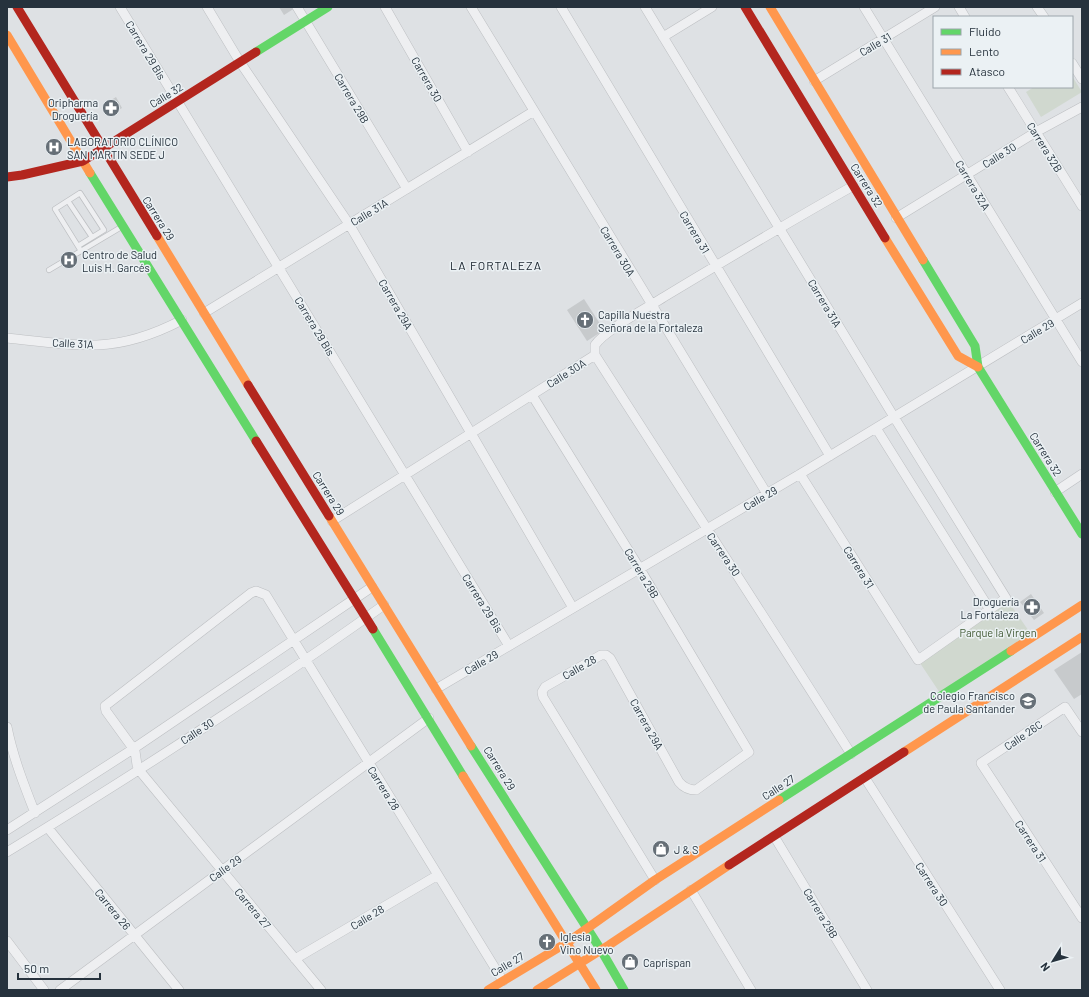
<svg xmlns="http://www.w3.org/2000/svg" width="1089" height="997" viewBox="0 0 1089 997" font-family="Barlow,sans-serif">
  <style>
    .green { fill: #d0d8cf }
    .building { fill: #c7cacc }
    .lines { fill: none; stroke-linecap: round; stroke-linejoin: round }
    .lane-casing { stroke: #bdbfc2; stroke-width: 6 }
    .street-casing { stroke: #bdbfc2; stroke-width: 10 }
    .lane { stroke: #eeeff1; stroke-width: 4.5 }
    .street { stroke: #eeeff1; stroke-width: 9 }
    .fast { stroke: #63d668; stroke-width: 9 }
    .slow { stroke: #ff974d; stroke-width: 9 }
    .jam { stroke: #b3261e; stroke-width: 9 }
    .labels { text-anchor: middle; dominant-baseline: central; stroke-width: 3; stroke-linejoin: round; paint-order: stroke }
    .street-label { font-size: 11px; fill: #26323d; stroke: #ebf1f4 }
    .poi-label { font-size: 11px; fill: #26323d; stroke: #ebf1f4; text-anchor: start }
    .park-label { font-size: 11px; fill: #405833; stroke: #ebf1f4 }
    .neighbourhood-label { font-size: 12px; letter-spacing: 1px; fill: #19232d; stroke: #ebf1f4 }
  </style>
  <rect width="100%" height="100%" fill="#dee1e4"/>
  <path class="green" d="M1072 76 1082 92 1041 117 1026 92 1034 87H1072Z
    M1006 598 1033 637 942 696 918 660Z"/>
  <path class="building" d="M279 7H294L295 8 284 15Z
    M116 97 122 108 112 114 105 104Z
    M584 299 604 330 587 341 567 310Z
    M1031 594 1044 613 1034 620 1020 602Z
    M1082 652V694L1074 699 1054 670Z"/>
  <g class="lines">
    <defs>
      <path id="lane" d="M68 201 92 237
        M78 246 104 230 80 193 55 209 81 251
        M49 270 123 226"/>
      <path id="street" d="M120 7 509 646
        M207 7 240 62 349 224 573 608
        M297 7 407 189
        M385 7 468 152
        M471 7 767 494
        M561 7 830 456
        M645 7 894 417 1006 598 918 660 800 474
        M864 7 1082 362
        M959 7 965 17
        M1037 7 1044 17
        M663 37 712 7
        M1072 63 1082 79
        M814 81 935 7
        M1008 87 1082 206
        M896 218 1036 132 1082 107
        M204 313 534 111
        M7 338C37 341 67 346 97 345 126 344 157 333 182 320
        M532 395 640 569 749 752 696 790C689 790 684 788 679 782L610 658 606 655H601L545 687 542 692 543 697 655 880
        M876 428 990 610
        M1055 492 1082 474
        M332 521 595 355
        M436 689 800 474 1082 303
        M7 727C13 757 24 785 35 813
        M1082 732 1065 707 981 763 1082 918
        M851 754C767 620 680 488 595 355V345C605 330 647 308 664 297 727 259 789 222 853 186
        M865 778 1000 990
        M48 828 179 990
        M7 830 133 749 372 587
        M774 836 867 990
        M7 852C135 774 262 692 384 605
        M691 890 751 990
        M7 941 44 990
        M295 959 438 875
        M60 990 429 718
        M321 990 139 770 137 765 135 751 106 711 105 706 251 593 256 591 266 595 503 981"/>
    </defs>
    <use href="#lane" class="lane-casing"/>
    <use href="#street" class="street-casing"/>
    <use href="#lane" class="lane"/>
    <use href="#street" class="street"/>
    <path class="fast" d="M256 52 328 7
      M90 173 256 441
      M923 260 975 346 978 367 1082 534
      M373 629 463 776
      M471 746 601 950 624 990
      M779 800 1011 651"/>
    <path class="slow" d="M770 7 923 260
      M7 35 90 173
      M157 236 248 385
      M885 238 958 356 978 367
      M329 516 471 746
      M1011 651 1082 605
      M904 752 1082 637
      M463 776 596 990
      M488 990 568 942 655 880 779 800
      M537 990 609 945 729 865"/>
    <path class="jam" d="M17 7 157 236
      M745 7 885 238
      M7 177 22 175 83 161 256 52
      M248 385 329 516
      M256 441 373 629
      M729 865 904 752"/>
  </g>
  <defs>
    <symbol id="pharmacy-disc" viewBox="-11 -11 22 22"><circle r="9.5" fill="#666f77" stroke="#ebf1f4"/><path d="M-2-6h4v4h4v4h-4v4h-4v-4h-4v-4h4Z" fill="#fff"/></symbol>
    <symbol id="hospital-disc" viewBox="-11 -11 22 22"><circle r="9.5" fill="#666f77" stroke="#ebf1f4"/><path d="M-5-5h3v3.5h4V-5h3V5h-3V1.5h-4V5h-3Z" fill="#fff"/></symbol>
    <symbol id="church-disc" viewBox="-11 -11 22 22"><circle r="9.5" fill="#666f77" stroke="#ebf1f4"/><path d="M-1.2-6h2.4v3.5h3.3v2.4h-3.3V6h-2.4V-.1h-3.3v-2.4h3.3Z" fill="#fff"/></symbol>
    <symbol id="school-disc" viewBox="-11 -11 22 22"><circle r="9.5" fill="#666f77" stroke="#ebf1f4"/><path d="M0-5L7-2L0 1L-7-2ZM-4 1L0 2.5L4 1V4Q0 6-4 4Z" fill="#fff"/></symbol>
    <symbol id="shop-disc" viewBox="-11 -11 22 22"><circle r="9.5" fill="#666f77" stroke="#ebf1f4"/><path d="M-5-2.5h2.3a2.7 3.5 0 0 1 5.4 0H5L5.5 6h-11ZM-1.5-2.5h3a1.5 2.3 0 0 0-3 0Z" fill="#fff"/></symbol>
  </defs>
  <g fill-rule="evenodd">
    <use href="#pharmacy-disc" x="101" y="98" width="20" height="20"/>
    <use href="#hospital-disc" x="44" y="137" width="20" height="20"/>
    <use href="#hospital-disc" x="59" y="250" width="20" height="20"/>
    <use href="#church-disc" x="575" y="310" width="20" height="20"/>
    <use href="#pharmacy-disc" x="1022" y="597" width="20" height="20"/>
    <use href="#school-disc" x="1018" y="691" width="20" height="20"/>
    <use href="#shop-disc" x="651" y="839" width="20" height="20"/>
    <use href="#church-disc" x="537" y="932" width="20" height="20"/>
    <use href="#shop-disc" x="620" y="952" width="20" height="20"/>
  </g>
  <g class="labels">
    <g class="street-label">
      <text transform="translate(875 44) rotate(-31)">Calle 31</text>
      <text transform="translate(146 50) rotate(59)">Carrera 29 Bis</text>
      <text transform="translate(427 79) rotate(60)">Carrera 30</text>
      <text transform="translate(166 95) rotate(-32)">Calle 32</text>
      <text transform="translate(352 98) rotate(59)">Carrera 29B</text>
      <text transform="translate(1045 147) rotate(58)">Carrera 32B</text>
      <text transform="translate(999 155) rotate(-32)">Calle 30</text>
      <text transform="translate(867 185) rotate(58)">Carrera 32</text>
      <text transform="translate(973 185) rotate(59)">Carrera 32A</text>
      <text transform="translate(369 212) rotate(-31)">Calle 31A</text>
      <text transform="translate(159 218) rotate(58)">Carrera 29</text>
      <text transform="translate(695 232) rotate(59)">Carrera 31</text>
      <text transform="translate(618 251) rotate(59)">Carrera 30A</text>
      <text transform="translate(825 303) rotate(59)">Carrera 31A</text>
      <text transform="translate(396 304) rotate(60)">Carrera 29A</text>
      <text transform="translate(315 326) rotate(59)">Carrera 29 Bis</text>
      <text transform="translate(1037 331) rotate(-31)">Calle 29</text>
      <text transform="translate(73 343) rotate(3)">Calle 31A</text>
      <text transform="translate(566 373) rotate(-32)">Calle 30A</text>
      <text transform="translate(1046 454) rotate(58)">Carrera 32</text>
      <text transform="translate(329 493) rotate(58)">Carrera 29</text>
      <text transform="translate(760 498) rotate(-30)">Calle 29</text>
      <text transform="translate(724 554) rotate(56)">Carrera 30</text>
      <text transform="translate(859 567) rotate(58)">Carrera 31</text>
      <text transform="translate(642 573) rotate(59)">Carrera 29B</text>
      <text transform="translate(483 603) rotate(58)">Carrera 29 Bis</text>
      <text transform="translate(481 662) rotate(-30)">Calle 29</text>
      <text transform="translate(579 667) rotate(-30)">Calle 28</text>
      <text transform="translate(647 724) rotate(61)">Carrera 29A</text>
      <text transform="translate(197 731) rotate(-33)">Calle 30</text>
      <text transform="translate(1023 735) rotate(-34)">Calle 26C</text>
      <text transform="translate(500 768) rotate(58)">Carrera 29</text>
      <text transform="translate(778 787) rotate(-33)">Calle 27</text>
      <text transform="translate(384 788) rotate(58)">Carrera 28</text>
      <text transform="translate(1031 841) rotate(57)">Carrera 31</text>
      <text transform="translate(225 868) rotate(-36)">Calle 29</text>
      <text transform="translate(932 884) rotate(57)">Carrera 30</text>
      <text transform="translate(253 908) rotate(50)">Carrera 27</text>
      <text transform="translate(113 909) rotate(51)">Carrera 26</text>
      <text transform="translate(821 913) rotate(59)">Carrera 29B</text>
      <text transform="translate(367 917) rotate(-31)">Calle 28</text>
      <text transform="translate(507 964) rotate(-31)">Calle 27</text>
    </g>
    <g class="poi-label">
      <text x="98" y="102" text-anchor="end">Oripharma<tspan x="98" dy="13">Droguería</tspan></text>
      <text x="67" y="141">LABORATORIO CLÍNICO<tspan x="67" dy="13">SAN MARTIN SEDE J</tspan></text>
      <text x="82" y="254">Centro de Salud<tspan x="82" dy="13">Luis H. Garcés</tspan></text>
      <text x="598" y="314">Capilla Nuestra<tspan x="598" dy="13">Señora de la Fortaleza</tspan></text>
      <text x="1019" y="601" text-anchor="end">Droguería<tspan x="1019" dy="13">La Fortaleza</tspan></text>
      <text x="1015" y="695" text-anchor="end">Colegio Francisco<tspan x="1015" dy="13">de Paula Santander</tspan></text>
      <text x="674" y="849">J &amp; S</text>
      <text x="560" y="936">Iglesia<tspan x="560" dy="13">Vino Nuevo</tspan></text>
      <text x="643" y="962">Caprispan</text>
    </g>
    <g class="park-label">
      <text x="998" y="632">Parque la Virgen</text>
    </g>
    <g class="neighbourhood-label">
      <text x="496" y="265">LA FORTALEZA</text>
    </g>
  </g>
  <rect width="1089" height="997" fill="none" stroke="#26323d" stroke-width="16"/>
  <rect x="933" y="16" width="140" height="72" fill="#ebf1f4" stroke="#9ca5ab"/>
  <rect x="941" y="29" width="20" height="6" fill="#63d668" stroke="#9ca5ab"/>
  <text x="969" y="36" font-size="12" fill="#26323d">Fluido</text>
  <rect x="941" y="49" width="20" height="6" fill="#ff974d" stroke="#9ca5ab"/>
  <text x="969" y="56" font-size="12" fill="#26323d">Lento</text>
  <rect x="941" y="69" width="20" height="6" fill="#b3261e" stroke="#9ca5ab"/>
  <text x="969" y="76" font-size="12" fill="#26323d">Atasco</text>
  <g transform="translate(1053 961) rotate(233)" stroke="#ebf1f4" stroke-width="3" paint-order="stroke">
  <path d="M0-3L7 15L0 10L-7 15Z" fill="#26323d"/>
  <text y="-6" font-size="11" font-weight="bold" text-anchor="middle" fill="#26323d">N</text>
  </g>
  <path d="M18 973v6h82v-6" fill="none" stroke="#26323d" stroke-width="2"/>
  <text x="24" y="973" font-size="12" fill="#26323d" stroke="#ebf1f4" stroke-width="3" paint-order="stroke">50 m</text>
</svg>
